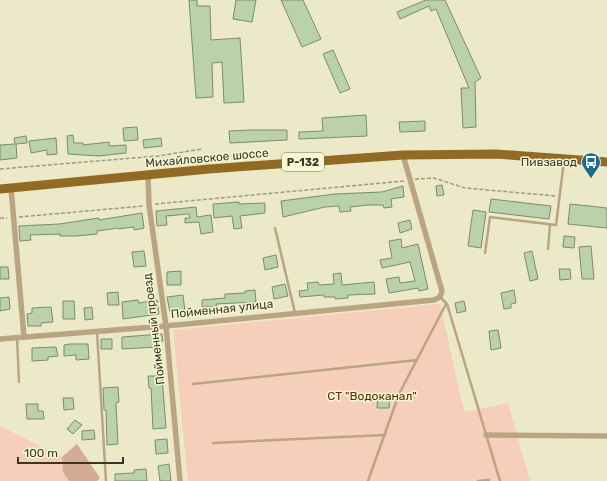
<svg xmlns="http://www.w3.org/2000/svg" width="607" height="481" viewBox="0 0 607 481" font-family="Rubik,sans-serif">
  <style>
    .green { fill: #f5cfba }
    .forest { fill: #d4ac95 }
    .building { fill: #bad1ab; stroke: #7b8b6f }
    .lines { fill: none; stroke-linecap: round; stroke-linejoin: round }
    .path { stroke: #9d9c83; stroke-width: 1.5; stroke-dasharray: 4 2; stroke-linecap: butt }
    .service { stroke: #baa482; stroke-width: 2.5 }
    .minor { stroke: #baa482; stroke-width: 5.5 }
    .primary { stroke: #926a23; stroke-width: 9 }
    .labels { text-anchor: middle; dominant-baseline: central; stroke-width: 3; stroke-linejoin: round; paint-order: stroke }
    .shield { fill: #f8f7d4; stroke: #71705c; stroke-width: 1 }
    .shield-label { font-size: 11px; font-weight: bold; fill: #373629 }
    .street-label { font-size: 12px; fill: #373629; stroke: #f8f7d4 }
    .poi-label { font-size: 12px; fill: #373629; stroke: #f8f7d4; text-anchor: end }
    .park-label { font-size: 12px; fill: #5c2903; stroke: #f8f7d4 }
  </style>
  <rect width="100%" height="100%" fill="#ebe9c7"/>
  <path class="green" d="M440 304 464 412 508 403 530 481H188L173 330Z
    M0 426 62 457 85 481H0Z"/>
  <path class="forest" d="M77 444 100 478 97 481H69L63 472 62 457Z"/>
  <path class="building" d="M189 0H197V6H210L211 40 240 38 244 102 224 103 222 62 212 63 213 97 196 98Z
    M236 0H256L252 22 233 19Z
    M281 0H303L321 39 302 47Z
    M426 0H445L481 78 475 82 476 127 463 128 461 88H469L436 9 431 11 429 6 400 19 397 12Z
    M333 50 350 89 340 93 323 54Z
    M366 115 367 136 299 139V132L323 131 322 118Z
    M425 121V131L400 132 399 122Z
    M137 127 138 140 124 141 123 128Z
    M252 130H287V140L230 143 229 131Z
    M73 135 74 143H83V145L109 142V146L126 145V153L99 156 68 154 67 136Z
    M26 136 27 143 16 144 17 158 0 160V145L15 144 14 138Z
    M56 138 57 154 47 155V150L31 153 29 141Z
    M161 138 162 146 144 148 143 140Z
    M442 185 444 195 437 196 436 186Z
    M403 186 404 197 391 199 392 207 384 208 383 205H368L350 207 351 211 340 212 339 206 325 207 283 217 281 201 335 194 382 192Z
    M491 199 551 206 549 219 489 212Z
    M239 202V204L265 203V213L240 216 242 228 234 229 232 216 214 218 213 204Z
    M570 204 607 208V228L568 224Z
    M196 207 197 217 211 215 213 232 201 234 199 222 185 223V218H190L189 214 166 216 167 225 157 226 156 211Z
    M473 210 486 212 481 248 468 246Z
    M142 213 144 228 134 230V227L118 229V228L97 231V234L76 236H60V234L30 235 31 240 20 241 19 226 59 224 99 218V220Z
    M410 220 412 229 400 233 398 223Z
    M564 236 575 237 574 248 563 247Z
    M401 239 402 248 418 244 428 289 419 291 418 288 389 293 386 279 399 277 400 283 415 281 410 262 382 268 380 260 392 258 389 241Z
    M591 246 594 279H582L579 247Z
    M144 251 146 266 134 267 132 252Z
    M532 251 538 279 530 281 524 253Z
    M276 255 278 267 265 270 263 258Z
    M0 267H8L9 279H0Z
    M559 269H570L571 279 560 280Z
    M181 271V285H167V272Z
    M341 273 342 285 374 282 375 294 348 295V298L335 299V297H324V295L300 297 299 291 308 290 307 283 318 282 319 285 334 284 333 274Z
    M285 284 288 296 274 299 272 287Z
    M255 290 256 302 216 304 217 306 202 307V300L225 298V294L245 293V291Z
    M514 290 516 303 511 304V308L504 309 501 293Z
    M118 292 119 305H108L107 293Z
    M183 295 185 312 178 314 177 311 170 312 167 297Z
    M9 297 10 309 0 311V298Z
    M138 300 139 303 157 300 159 314 123 319 122 302Z
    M63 301H74L75 319H63Z
    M464 301 466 311 457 313 455 303Z
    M51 307 53 322 41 323V326H28L27 314 32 313V308Z
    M92 307 93 319 85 320 84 308Z
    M498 330 501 348 491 350 489 331Z
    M162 334 163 341H158V347L122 349V337Z
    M101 339H112V349H101Z
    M70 344H88L89 359 76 360V355L64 356V345Z
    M56 347 58 356 48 357V360L32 361V348Z
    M148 376H162L166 428 153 429 151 388H149Z
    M118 387 119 402 116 403 118 444 107 445 106 410H104L103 388Z
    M378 395H390L389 408H377Z
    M63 398H73L74 409 64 410Z
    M26 404H38V411H43L44 419H27Z
    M75 420 82 425 73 434 67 429Z
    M94 430 95 439 82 440V431Z
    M167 439 168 453 156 454 155 440Z
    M169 464 171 481H160L158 466Z
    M146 469 147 481H115V474L134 473V470Z"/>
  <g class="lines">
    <path class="path" d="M0 169 158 156 202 149
      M415 179 434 178 465 188 556 196
      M155 204 404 181
      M19 217 143 206
      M0 218H7"/>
    <path class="service" d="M275 228 295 313
      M548 249 550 225
      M485 253 490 217 556 225 564 161
      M441 298 447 304 500 481
      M97 332 106 481
      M17 337 19 382
      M193 384 417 360
      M213 443 385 435
      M368 481 399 394 446 304
      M478 481 489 480"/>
    <path class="minor" d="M148 175 149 205 166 326 180 481
      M11 188 24 337
      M0 339 166 326 434 300 440 297 442 291 403 155
      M486 435 607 436"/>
    <path class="primary" d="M0 189 209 169 403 155 496 154 607 162"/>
  </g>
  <defs>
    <symbol id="bus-pin" viewBox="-11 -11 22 30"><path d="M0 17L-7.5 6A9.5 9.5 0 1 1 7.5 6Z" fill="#196b9c" stroke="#f8f7d4"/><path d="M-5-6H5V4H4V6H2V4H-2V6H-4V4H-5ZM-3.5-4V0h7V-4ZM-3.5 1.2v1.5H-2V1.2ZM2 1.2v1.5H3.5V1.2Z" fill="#fff"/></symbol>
  </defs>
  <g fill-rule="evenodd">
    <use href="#bus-pin" x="580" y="151" width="22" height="30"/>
  </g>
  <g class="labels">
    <rect class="shield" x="282" y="153" width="42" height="18" rx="3"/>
    <g class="shield-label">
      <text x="303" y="162">Р-132</text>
    </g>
    <g class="street-label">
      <text transform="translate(207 158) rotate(-5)">Михайловское шоссе</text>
      <text transform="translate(222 309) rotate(-6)">Пойменная улица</text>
      <text transform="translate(154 329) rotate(-97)">Пойменный проезд</text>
    </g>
    <g class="poi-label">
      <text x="577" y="162">Пивзавод</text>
    </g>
    <g class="park-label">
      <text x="372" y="396">СТ "Водоканал"</text>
    </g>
  </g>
  <path d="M18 457v6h105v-6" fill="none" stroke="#373629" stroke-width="2"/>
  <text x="24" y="457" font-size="12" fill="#373629" stroke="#f8f7d4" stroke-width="3" paint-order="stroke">100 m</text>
</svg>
